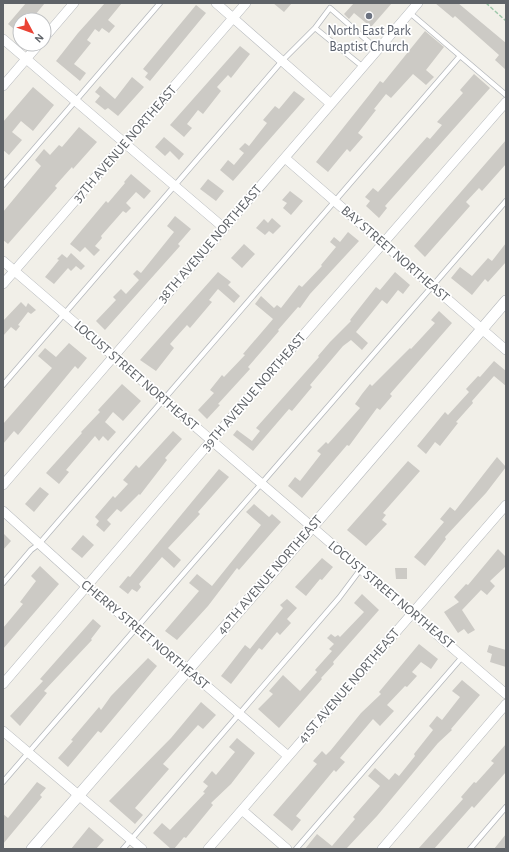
<svg xmlns="http://www.w3.org/2000/svg" width="509" height="852" viewBox="0 0 509 852" font-family="'Alegreya Sans',sans-serif">
  <style>
    .building { fill: #cccac5 }
    .lines { fill: none; stroke-linecap: round; stroke-linejoin: round }
    .service-casing { stroke: #b5b8bc; stroke-width: 6 }
    .minor-casing { stroke: #b5b8bc; stroke-width: 10 }
    .tertiary-casing { stroke: #b5b8bc; stroke-width: 12 }
    .path { stroke: #9cc7a9; stroke-width: 1.5; stroke-dasharray: 4 2; stroke-linecap: butt }
    .service { stroke: #fff; stroke-width: 4.5 }
    .minor { stroke: #fff; stroke-width: 9 }
    .tertiary { stroke: #fff; stroke-width: 11 }
    .worship-dot { fill: #6b7280; stroke: #fff; stroke-width: 1.5 }
    .labels { text-anchor: middle; dominant-baseline: central; stroke-width: 3.5; stroke-linejoin: round; paint-order: stroke }
    .worship-label { font-size: 14px; fill: #5b616d; stroke: #fff }
    .street-label { font-size: 14px; fill: #5f6368; stroke: #fff }
  </style>
  <rect width="100%" height="100%" fill="#f1efe8"/>
  <path class="building" d="M26 3H45L35 15 34 13 28 20H20V34L8 24Z
    M105 3H122L108 20 115 26 109 33 102 28 99 32 95 29 87 40 91 43 74 64 86 73 80 81 56 61 78 33Z
    M273 3H292L284 12Z
    M354 3H392L371 27 354 13 349 19 344 14Z
    M435 3H458L506 43V70L495 60 499 55 455 16 453 18Z
    M196 5 206 13 150 81 145 77 148 73 143 69Z
    M425 31 444 47 426 70 434 77 426 85 413 74 391 98 386 94 374 109 376 110 358 133 363 137 350 152 347 149 328 172 316 162 370 94 380 81 383 83Z
    M240 46 250 54 231 78 228 75 217 87 221 91 203 114 198 110 187 124 192 128 184 137 170 125Z
    M474 74 490 88 385 206 387 208 379 218 366 206 370 201 365 197 373 188 378 192 427 137 430 139 442 125 437 122 463 93 460 90Z
    M132 77 144 87 118 116 108 108 105 110 95 102 100 96 95 92 100 86 115 99Z
    M33 87 54 105 33 131 21 121 12 132 22 140 9 155 3 150V122Z
    M294 91 305 99 233 181 220 170 228 160 234 165 244 153 239 149 245 143 249 146 267 123 263 120 275 106 279 109Z
    M79 127 97 142 73 169 72 167 55 186 57 188 8 244 3 240V212L41 166 35 160 44 149 50 155 59 145 62 147Z
    M164 137 184 154 179 160 170 151 165 156 155 147Z
    M506 140V164L482 191 479 188 466 202 470 206 425 257 414 246Z
    M131 174 151 191 144 199 136 192 126 203 131 208 126 213 123 211 101 236 102 238 95 246 100 250 94 256 85 247 80 252 70 244 106 201 108 203 125 183 124 182Z
    M208 179 224 191 216 201 200 189Z
    M290 191 303 201 291 215 283 208 287 203 282 200Z
    M175 216 191 229 178 244 180 246 105 330 96 321 116 300 113 297 121 289 126 294 139 280 133 274 137 270 141 273 174 232 167 226Z
    M272 218 281 226 273 234 269 231 265 235 256 228 264 219 268 223Z
    M348 232 359 241 310 294 300 308 298 307 278 330 279 331 248 367 250 369 218 404 220 405 207 419 198 410 214 393 210 390 222 375 224 377 245 355 243 354 273 319 255 304 261 296 274 308 277 305 281 308 299 285 302 287 322 266 321 265 336 247 330 242 334 237 340 242Z
    M506 243V262L488 282 485 279 472 295 451 278 460 267 472 276 488 258 492 261Z
    M244 244 255 254 242 268 231 258Z
    M71 253 85 266 81 270 76 266 71 271 68 268 54 284 45 277 59 260 57 259 62 254 67 258Z
    M218 272 231 282 228 285 240 296 234 303 218 289 209 300 212 302 190 328 187 325 170 344 174 348 156 371 140 360Z
    M395 272 410 285 403 294 398 290 387 304 382 300 356 332 368 343 362 350 351 340 343 346 310 385 312 387 292 411 289 409 253 451 233 435 237 430 252 441 260 431 256 428 319 357 318 356 330 342 351 321 350 320 376 287 380 290Z
    M21 302 26 307 28 303 36 310 31 314 28 312 18 325 20 326 16 331 11 327 3 336V321Z
    M439 311 452 323 390 394 392 396 380 410 377 408 349 446 347 445 302 498 288 486 295 477 300 481 321 454 317 451 326 442 328 444 360 408 355 404 362 394 370 384 372 386 410 348 411 349 435 323 431 320Z
    M69 343 87 358 78 369 75 366 18 435 14 431 3 444V424L52 368 38 356 45 348 56 357Z
    M494 361 506 371V386L494 376 472 401 473 403 456 422 458 423 440 446 435 442 426 454 417 446 445 412 448 415 469 392 466 389 478 376 480 377Z
    M122 384 141 401 123 421 113 412 105 422 116 432 108 441 103 436 99 441 95 436 66 470 69 472 59 484 46 473 82 433 81 432 100 412 98 410Z
    M173 431 182 439 165 458 167 460 140 495 139 494 121 512 117 509 107 520 111 524 104 532 96 525 99 521 95 517 113 496 115 498 128 484 123 480 136 465 139 468Z
    M497 457 506 467 486 493 445 537 446 539 425 566 414 557 444 522 440 519 450 507 455 511Z
    M408 461 420 471 383 513 386 515 382 520 387 524 366 546 347 530Z
    M219 469 229 477 198 512 200 514 168 548 181 560 174 568 162 557 139 584 141 587 137 592 132 589 128 594 119 587 128 576 130 577Z
    M40 487 49 494 34 512 25 504Z
    M254 504 269 517 272 514 281 522 239 570 237 568 208 606 177 640 165 631 199 591 189 583 197 574 212 586 261 525 246 512Z
    M3 533 11 541 3 550Z
    M83 535 94 545 82 558 71 549Z
    M498 549 506 557V566L490 581 495 586 487 595 481 590 462 610 475 630 468 634 464 629 458 633 444 612 459 602 454 597 466 584 468 585Z
    M322 558 333 567 322 580 320 579 306 596 295 587Z
    M40 566 59 584 3 649V628L23 604 20 602 36 581 31 576Z
    M395 568H407V579H396Z
    M362 594 379 610 333 662 334 664 321 678 322 679 279 728 258 709 273 694 269 691 283 675 300 691 317 672 315 670 332 651 329 649 334 644 327 638 331 634 335 637 338 635 340 637 364 612 354 603Z
    M287 599 297 608 287 619 291 623 280 635 277 632 262 650 259 648 231 684 221 676 245 645 250 649 283 608 280 605Z
    M93 619 101 626 91 639 92 640 44 691 47 693 20 726 10 716 43 681 40 679Z
    M419 644 438 659 431 669 421 662 412 672 417 676 407 687 405 686 387 705 394 711 380 726 373 719 340 758 345 762 336 772 334 770 296 816 301 820 292 831 273 815 317 764 313 761 322 751 326 755 331 750 361 713 381 694 379 692Z
    M489 645 506 650V667L490 662 492 654 487 652Z
    M148 658 157 666 101 733 98 731 68 767 58 758 73 741 71 740 99 707 101 710 111 696Z
    M462 680 480 695 451 729 452 730 438 743 377 816 346 849H305L317 834 332 846 355 819 353 817 380 786 368 776 375 768 389 780 395 773 399 776 415 756 414 754 433 730 429 726 437 716 442 720 460 697 452 691Z
    M201 702 216 715 203 729 198 725 163 764 169 769 135 808 143 815 135 824 109 801 171 738Z
    M237 738 255 753 231 784 211 803 213 805 186 838 184 837 174 849H171L153 833 162 823 170 830 205 793 203 792 208 786 203 782 212 771 216 775 235 752 229 747Z
    M506 744V772L474 808 472 806 434 849H418L463 799 461 797 474 782 476 783 494 763 491 761Z
    M37 782 46 788 40 795 42 797 3 844V814L8 818Z
    M89 827 104 840 96 849H71Z
    M506 834V849H494Z"/>
  <g class="lines">
    <defs>
      <path id="service" d="M410 13 506 95
        M363 67 315 28 330 8 378 50
        M3 185 160 3
        M3 385 282 61 315 28
        M3 583 31 550 39 544 460 56
        M3 782 506 201
        M123 849 339 598 360 570
        M296 849 463 656
        M470 849 506 807"/>
      <path id="minor" d="M216 3 331 104
        M44 38 74 3
        M3 39 224 228
        M3 86 39 44
        M285 158 506 350
        M3 261 506 694
        M3 284 246 3
        M3 485 418 3
        M3 511 87 587 187 669 288 756
        M3 684 211 441 506 102
        M3 731 142 849
        M242 810 287 849
        M208 849 506 505
        M382 849 506 704"/>
      <path id="tertiary" d="M32 849 345 489 506 301"/>
    </defs>
    <use href="#service" class="service-casing"/>
    <use href="#minor" class="minor-casing"/>
    <use href="#tertiary" class="tertiary-casing"/>
    <path class="path" d="M486 3 506 21"/>
    <use href="#service" class="service"/>
    <use href="#minor" class="minor"/>
    <use href="#tertiary" class="tertiary"/>
  </g>
  <circle class="worship-dot" cx="369" cy="16" r="4"/>
  <g class="labels">
    <g class="worship-label">
      <text x="369" y="31">North East Park<tspan x="369" dy="16">Baptist Church</tspan></text>
    </g>
    <g class="street-label">
      <text transform="translate(125 144) rotate(-49)">37TH AVENUE NORTHEAST</text>
      <text transform="translate(210 244) rotate(-49)">38TH AVENUE NORTHEAST</text>
      <text transform="translate(395 254) rotate(41)">BAY STREET NORTHEAST</text>
      <text transform="translate(136 376) rotate(41)">LOCUST STREET NORTHEAST</text>
      <text transform="translate(254 392) rotate(-49)">39TH AVENUE NORTHEAST</text>
      <text transform="translate(270 575) rotate(-49)">40TH AVENUE NORTHEAST</text>
      <text transform="translate(391 595) rotate(40)">LOCUST STREET NORTHEAST</text>
      <text transform="translate(145 635) rotate(40)">CHERRY STREET NORTHEAST</text>
      <text transform="translate(349 686) rotate(-49)">41ST AVENUE NORTHEAST</text>
    </g>
  </g>
  <rect width="509" height="852" fill="none" stroke="#5f6368" stroke-width="8"/>
  <g transform="translate(32 32) rotate(131)"><circle r="19" fill="#ffffff" stroke="#bfc1c3"/>
  <path d="M0-3L7 15L0 10L-7 15Z" fill="#ea4335"/>
  <text y="-6" font-size="11" font-weight="bold" text-anchor="middle" fill="#5f6368">N</text>
  </g>
</svg>
